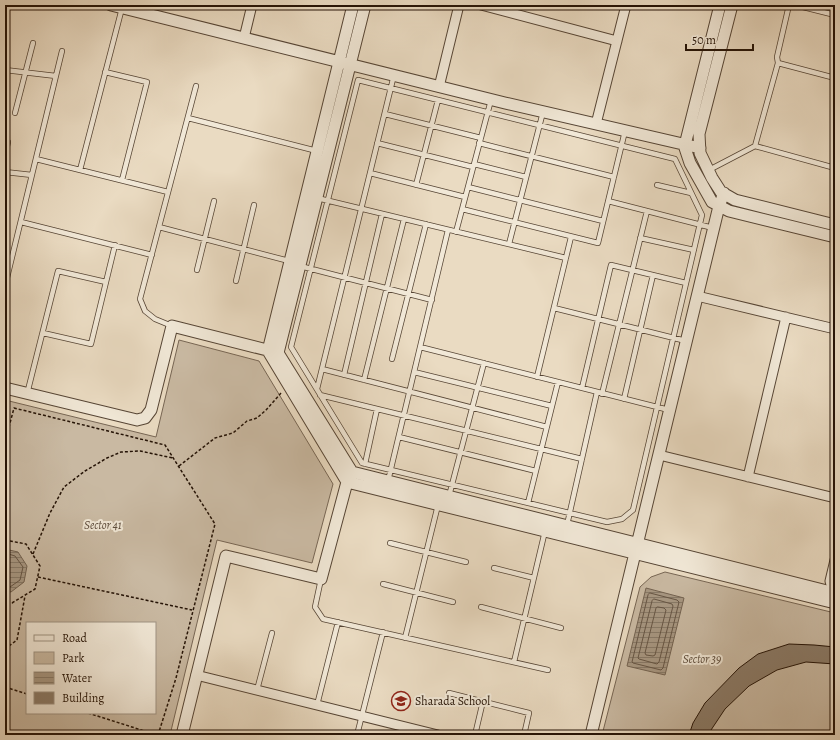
<svg xmlns="http://www.w3.org/2000/svg" width="840" height="740" viewBox="0 0 840 740" font-family="Alegreya,serif">
  <style>
    .park { fill: #c9b9a2; stroke: #776654; fill-rule: evenodd }
    .water { fill: url(#water-rules); stroke: #736250 }
    .lines { fill: none; stroke-linecap: round; stroke-linejoin: round }
    .shore { stroke: #654; stroke-width: 1 }
    .building { fill: #8b7b68; stroke: #251306 }
    .service-casing { stroke: #564535; stroke-width: 6 }
    .minor-casing { stroke: #564535; stroke-width: 11 }
    .tertiary-casing { stroke: #564535; stroke-width: 13 }
    .path { stroke: #251306; stroke-width: 1.5; stroke-dasharray: 3 2; stroke-linecap: butt }
    .service { stroke: #f1e8d7; stroke-width: 4.5 }
    .minor { stroke: #f1e8d7; stroke-width: 9 }
    .tertiary { stroke: #f1e8d7; stroke-width: 11 }
    .labels { text-anchor: middle; dominant-baseline: central; stroke-width: 4; stroke-linejoin: round; paint-order: stroke }
    .park-label { font-size: 12px; font-style: italic; fill: #5e4d3d; stroke: #f1e8d7 }
    .poi-label { font-size: 12px; fill: #251306; stroke: #f1e8d7; text-anchor: start }
  </style>
  <defs>
    <pattern id="water-rules" width="6" height="5" patternUnits="userSpaceOnUse"><rect width="6" height="5" fill="#a79782"/><path d="M0 2.5h6" fill="none" stroke="#887a68"/></pattern>
  </defs>
  <rect width="100%" height="100%" fill="#eadbc2"/>
  <filter id="stains"><feTurbulence type="fractalNoise" baseFrequency=".005" numOctaves="4"/><feColorMatrix values="0 0 0 0 .2 0 0 0 0 .09 0 0 0 0 .02 0 0 0 .5 -.17"/></filter>
  <radialGradient id="worn" r=".72"><stop offset=".6" stop-color="#630" stop-opacity="0"/><stop offset="1" stop-color="#630" stop-opacity=".3"/></radialGradient>
  <path class="park" d="M179 340 259 361 333 484 312 563 217 540 170 735H5V400L156 437ZM27 623H155V713H27Z
    M665 572 835 613V735H602L640 587 651 577Z"/>
  <path class="water" d="M5 549 18 552 27 566 24 582 11 592 5 591Z
    M646 588 684 598 665 675 627 666Z"/>
  <g class="lines">
    <path class="shore" d="M5 553 15 556 23 567 20 580 10 587H5
      M650 593 677 600 679 602 663 668 661 670 633 663 632 662 648 595Z
      M654 599 672 604 673 606 659 662 657 664 639 659 638 658 652 601Z
      M658 607 664 608 666 610 655 655 653 656 646 655 645 653 656 608Z"/>
  </g>
  <path class="building" d="M789 644 814 645 835 647V664L806 662 777 670 749 686 725 709 711 730 710 735H689L693 723 705 703 739 668 758 654Z"/>
  <g class="lines">
    <defs>
      <path id="service" d="M789 5 777 57 778 63 755 146 835 168
        M795 5 835 15
        M778 63 835 78
        M5 70 56 76
        M105 72 147 82 122 180
        M358 80 675 159 702 215 633 510 622 519 607 522 362 463 291 347Z
        M15 113 33 43
        M385 114 481 138
        M188 118 317 151
        M377 143 473 167
        M479 143 614 177
        M5 155 8 142
        M36 159 168 192
        M474 164 526 177
        M80 170 122 8
        M709 170 755 146
        M5 172 32 175
        M370 173 465 197
        M416 185 438 100
        M657 185 691 193
        M468 187 603 221
        M317 198 566 258
        M608 201 713 228
        M462 209 598 243 625 131
        M21 222 152 255
        M159 227 289 261
        M456 232 491 100
        M640 238 694 250
        M509 244 543 112
        M300 266 432 300
        M197 270 214 201
        M236 281 254 205
        M5 286 62 51
        M554 308 686 341
        M172 326 155 319 145 311 140 299 196 86
        M43 333 91 344 115 245
        M420 347 669 410
        M392 359 426 224
        M322 369 547 427
        M414 372 552 406
        M344 375 382 214
        M537 377 571 237
        M364 380 404 219
        M582 388 611 265 686 283
        M317 389 394 75
        M27 394 58 271 106 282
        M602 394 647 211
        M320 395 582 459
        M624 399 653 275
        M399 437 536 471
        M365 464 377 409
        M388 481 448 230
        M449 496 484 363
        M528 503 558 382
        M567 525 597 392
        M390 543 466 562
        M494 568 534 578
        M321 579 315 607 323 619 548 670
        M383 584 453 602
        M481 607 561 628
        M405 638 438 505
        M514 662 545 531
        M257 690 272 633
        M449 693 529 713 524 735
        M317 705 338 622
        M238 734 243 735
        M357 735 383 632
        M475 735 483 701"/>
      <path id="minor" d="M481 5 617 41
        M244 38 252 5
        M439 87 459 5
        M596 124 626 5
        M697 296 835 329
        M659 455 835 498
        M748 477 786 317
        M833 592 830 581 835 560
        M196 675 438 735"/>
      <path id="tertiary" d="M111 5 505 103 700 148
        M353 5 268 351 347 482 835 603
        M365 5 278 353 352 472 835 593
        M720 5 685 145V148L690 163 712 202 729 211 835 237
        M732 5 699 134 700 153 712 178 721 192 735 200 835 225
        M5 388 137 420 145 418 151 410 172 326 275 352
        M182 735 226 556 321 579 347 482 350 476
        M591 735 719 206 724 193"/>
    </defs>
    <use href="#service" class="service-casing"/>
    <use href="#minor" class="minor-casing"/>
    <use href="#tertiary" class="tertiary-casing"/>
    <path class="path" d="M5 442 14 408 165 445 215 524 176 678 158 735
      M179 466 215 438 233 433 247 421 257 418 266 410 281 393
      M5 540 26 544 40 566 35 589 12 603 5 602
      M33 554 50 513 64 487 85 471 107 458 121 452 140 451 173 458
      M38 577 192 610
      M5 645 9 646 5 666
      M9 646 17 640 25 596
      M5 687 27 694
      M88 713 157 735"/>
    <use href="#service" class="service"/>
    <use href="#minor" class="minor"/>
    <use href="#tertiary" class="tertiary"/>
  </g>
  <defs>
    <symbol id="school-ring" viewBox="-11 -11 22 22"><circle r="9.5" fill="#f1e8d7" stroke="#8f2418" stroke-width="1.5"/><path d="M0-5L7-2L0 1L-7-2ZM-4 1L0 2.5L4 1V4Q0 6-4 4Z" fill="#8f2418"/></symbol>
  </defs>
  <g fill-rule="evenodd">
    <use href="#school-ring" x="390" y="690" width="22" height="22"/>
  </g>
  <g class="labels">
    <g class="park-label">
      <text x="103" y="525">Sector 41</text>
      <text x="702" y="659">Sector 39</text>
    </g>
    <g class="poi-label">
      <text x="415" y="701">Sharada School</text>
    </g>
  </g>
  <rect width="840" height="740" fill="none" stroke="#eadbc2" stroke-width="20"/>
  <rect x="6" y="6" width="828" height="728" fill="none" stroke="#251306" stroke-width="2"/>
  <rect x="10" y="10" width="820" height="720" fill="none" stroke="#251306"/>
  <rect x="26" y="622" width="130" height="92" fill="#f1e8d7" stroke="#9f9383"/>
  <rect x="34" y="635" width="20" height="6" fill="#f1e8d7" stroke="#9f9383"/>
  <text x="62" y="642" font-size="12" fill="#251306">Road</text>
  <rect x="34" y="652" width="20" height="12" fill="#c9b9a2" stroke="#9f9383"/>
  <text x="62" y="662" font-size="12" fill="#251306">Park</text>
  <rect x="34" y="672" width="20" height="12" fill="url(#water-rules)" stroke="#9f9383"/>
  <text x="62" y="682" font-size="12" fill="#251306">Water</text>
  <rect x="34" y="692" width="20" height="12" fill="#8b7b68" stroke="#9f9383"/>
  <text x="62" y="702" font-size="12" fill="#251306">Building</text>
  <path d="M686 44v6h67v-6" fill="none" stroke="#251306" stroke-width="2"/>
  <text x="692" y="44" font-size="12" fill="#251306" stroke="#f1e8d7" stroke-width="3" paint-order="stroke">50 m</text>
  <rect width="100%" height="100%" filter="url(#stains)"/>
  <rect width="100%" height="100%" fill="url(#worn)"/>
</svg>
